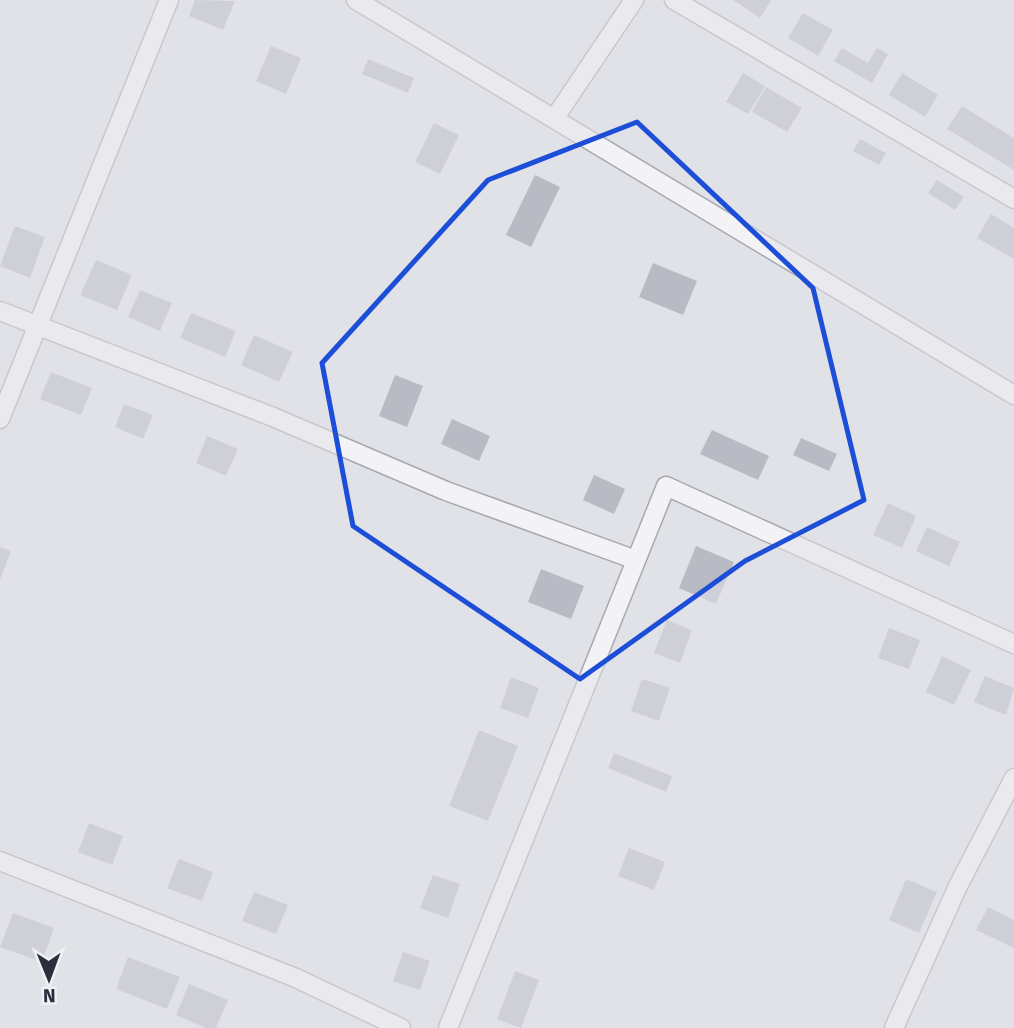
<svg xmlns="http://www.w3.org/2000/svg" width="1014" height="1028" viewBox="0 0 1014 1028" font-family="'Fira Sans',sans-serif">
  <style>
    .building { fill: #b8bbc4 }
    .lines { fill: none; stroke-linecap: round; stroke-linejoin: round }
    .minor-casing { stroke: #a7a9b1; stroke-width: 21 }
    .minor { stroke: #f3f3f6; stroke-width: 18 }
    .marked { fill: none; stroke: #1d4ed8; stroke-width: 5; stroke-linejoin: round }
  </style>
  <rect width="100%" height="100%" fill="#e1e2e8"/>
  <path class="building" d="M195 0 235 1 223 30 189 16Z
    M733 0H771L760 18Z
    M803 13 833 30 818 56 788 38Z
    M271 46 301 58 286 94 256 81Z
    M842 48 868 63 877 48 888 54 872 83 834 61Z
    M368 59 414 78 408 93 362 74Z
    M743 73 765 86 748 114 726 102Z
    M902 73 938 95 925 117 889 95Z
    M766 87 802 108 787 132 752 112Z
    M962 106 1014 138V170L947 129Z
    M434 123 459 135 440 174 415 162Z
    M860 139 886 153 879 165 853 151Z
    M535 175 560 187 531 247 506 235Z
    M937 180 964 197 955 210 928 193Z
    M991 214 1014 228V259L977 238Z
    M15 226 45 237 30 278 0 266Z
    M96 260 132 275 117 310 80 295Z
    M653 263 697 281 683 315 639 297Z
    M140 290 172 303 160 331 128 317Z
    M191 313 236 331 225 357 180 338Z
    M254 335 293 352 279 382 241 365Z
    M51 372 92 388 81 415 40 399Z
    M395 375 423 386 407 427 379 416Z
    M124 404 153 415 143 439 115 427Z
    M452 419 490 436 479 461 441 444Z
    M712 430 769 456 758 480 700 454Z
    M207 436 238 449 226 476 196 463Z
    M801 438 837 454 829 471 793 455Z
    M594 475 625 489 614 514 583 500Z
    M888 503 916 516 902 548 873 535Z
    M927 527 960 542 949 566 916 551Z
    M696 546 734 562 716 604 679 588Z
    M0 547 11 551 0 580Z
    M541 569 584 586 571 619 528 602Z
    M667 620 692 630 680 663 654 653Z
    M889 628 920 640 909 669 878 658Z
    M942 656 971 670 954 705 926 692Z
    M985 676 1014 688 1006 715 974 702Z
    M511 677 539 688 528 718 500 708Z
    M642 679 670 688 659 721 631 711Z
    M479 730 518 746 488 821 449 806Z
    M614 753 672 776 666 792 608 768Z
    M89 823 123 836 112 865 78 852Z
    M629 848 665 862 654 890 618 876Z
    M179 859 213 872 202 901 167 888Z
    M433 875 460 884 448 918 420 908Z
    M906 879 937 892 919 933 889 920Z
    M254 892 288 905 276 934 242 921Z
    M988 907 1014 920V948L976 930Z
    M13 913 54 928 42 962 0 947Z
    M403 952 430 961 420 990 393 981Z
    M128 957 180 977 167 1009 116 989Z
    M515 971 539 980 521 1028 497 1019Z
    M189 984 228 1000 216 1028H206L176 1015Z"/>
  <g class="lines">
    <defs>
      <path id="minor" d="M356 0 1014 395
        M674 0 1014 199
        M554 119 634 0
        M0 311 273 417 446 491 636 560
        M0 419 169 0
        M0 861 296 978 401 1028
        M448 1028 666 486 1014 644
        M894 1028 958 886 1014 778"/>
    </defs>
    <use href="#minor" class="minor-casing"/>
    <use href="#minor" class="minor"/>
  </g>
  <path d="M0 0H1014V1028H0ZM637 122 813 288 864 500 745 561 580 679 353 526 322 363 488 180Z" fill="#e1e2e8" fill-opacity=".55" fill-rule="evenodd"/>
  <path class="marked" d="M637 122 813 288 864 500 745 561 580 679 353 526 322 363 488 180Z"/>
  <g transform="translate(49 979) rotate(179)" stroke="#f0f1f5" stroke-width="5" paint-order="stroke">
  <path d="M0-5L12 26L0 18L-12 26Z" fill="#2b2f3d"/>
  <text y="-10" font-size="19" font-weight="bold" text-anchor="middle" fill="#2b2f3d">N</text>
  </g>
</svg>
